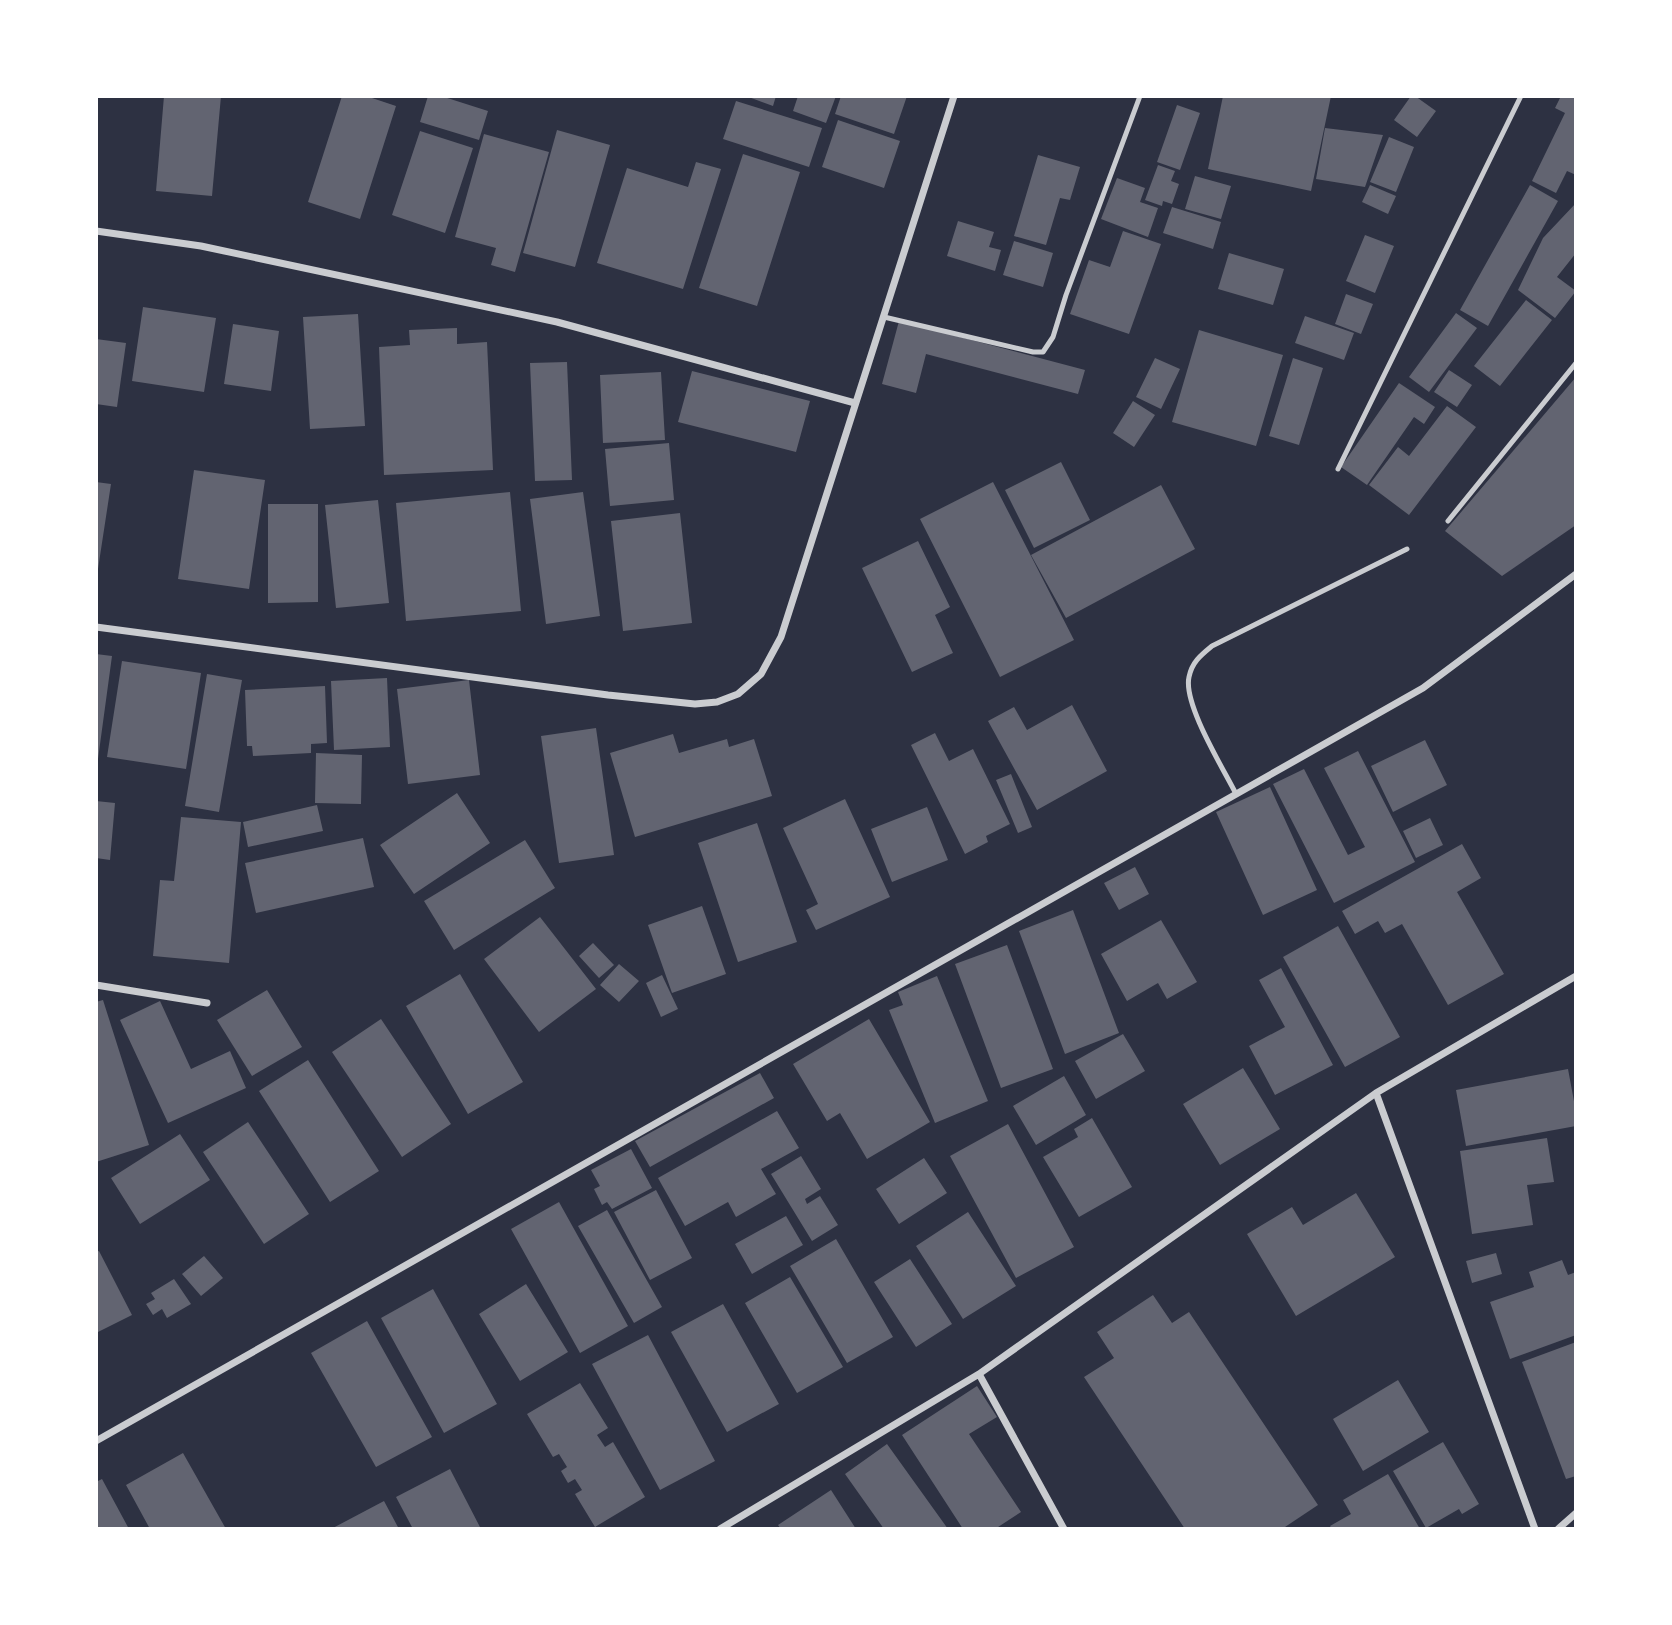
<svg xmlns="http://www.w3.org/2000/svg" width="1672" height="1625" viewBox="0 0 1672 1625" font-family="'Fira Sans Condensed',sans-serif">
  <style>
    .building { fill: #626471 }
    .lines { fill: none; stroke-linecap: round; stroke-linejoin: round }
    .service { stroke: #caccd0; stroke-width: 5 }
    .minor { stroke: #caccd0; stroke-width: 7 }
  </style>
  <rect width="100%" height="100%" fill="#2d3142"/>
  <path class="building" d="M164 96H221L212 196 156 191Z
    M342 96H366L396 106 360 219 308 202Z
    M428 96H441L488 111 479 140 420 122Z
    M746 96H776L773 106Z
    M798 96H836L826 123 793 111Z
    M841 96H907L894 134 835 114Z
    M1223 96H1331L1311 191 1208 169Z
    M1411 96H1415L1436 111 1417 137 1394 120Z
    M1561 96H1576V175L1567 171 1556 193 1532 181 1565 113 1555 108Z
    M736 101 822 128 809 167 723 139Z
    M1177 105 1200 113 1180 170 1157 162Z
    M838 120 900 141 884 188 822 167Z
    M1325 128 1383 135 1365 187 1316 179Z
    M557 130 610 145 575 267 523 253Z
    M420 131 473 148 445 233 392 215Z
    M484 134 549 152 515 272 491 265 496 248 455 237Z
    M1389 137 1414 147 1396 192 1370 182Z
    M743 154 800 172 757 306 699 288Z
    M1038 155 1080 167 1070 200 1060 198 1046 245 1014 236Z
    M696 162 721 169 683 289 597 263 627 168 688 187Z
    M1158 165 1175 171 1171 181 1179 184 1172 204 1163 201 1162 206 1145 200Z
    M1195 176 1231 186 1221 219 1185 209Z
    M1117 178 1145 188 1140 202 1158 208 1148 237 1101 219Z
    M1370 185 1396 196 1388 214 1362 202Z
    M1530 185 1558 201 1488 326 1460 310Z
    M1576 203V253L1557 277 1576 291 1555 318 1518 290 1543 238Z
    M1172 207 1221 222 1213 249 1163 233Z
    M958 221 994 232 989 247 1001 250 995 271 947 256Z
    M1123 231 1161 244 1129 334 1070 314 1089 260 1110 267Z
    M1365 235 1394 246 1375 293 1346 281Z
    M1014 241 1053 253 1043 287 1003 275Z
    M1229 253 1284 269 1273 305 1218 289Z
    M1346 294 1373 304 1361 334 1335 324Z
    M1526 300 1552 320 1500 386 1474 366Z
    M143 307 216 318 204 392 132 381Z
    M1456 313 1477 328 1429 392 1409 377Z
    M358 314 365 426 310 429 303 317Z
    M1305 316 1354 333 1344 360 1295 343Z
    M899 321 1085 370 1078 394 926 354 916 393 882 384Z
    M233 324 279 331 271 391 224 384Z
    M457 328V344L487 342 493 470 384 475 379 347 410 345 409 330Z
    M1199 330 1283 355 1256 446 1172 422Z
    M96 339 126 343 117 407 96 404Z
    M1155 358 1180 369 1161 409 1136 397Z
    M1293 358 1323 368 1299 445 1269 436Z
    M567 362 572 480 535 481 530 363Z
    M1449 370 1472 385 1457 407 1434 392Z
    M692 371 810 401 796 452 678 422Z
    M661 372 665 440 603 443 600 375Z
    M1576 377V525L1502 576 1445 531Z
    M1399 383 1435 407 1424 424 1414 417 1367 485 1341 467Z
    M1133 401 1155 415 1134 447 1113 433Z
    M1447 406 1476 427 1409 515 1369 485 1398 447 1409 456Z
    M669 443 674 500 610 506 605 449Z
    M1061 462 1090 520 1034 548 1005 490Z
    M194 470 265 480 249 589 178 579Z
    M96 482 111 484 98 569H96Z
    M993 482 1074 640 1000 677 920 519Z
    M1161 485 1195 549 1066 618 1031 555Z
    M510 492 521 611 406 621 396 503Z
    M583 492 600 616 546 624 530 499Z
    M378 500 389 603 336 608 325 505Z
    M268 504H318V602L268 603Z
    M680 513 692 623 623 631 611 521Z
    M918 541 950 607 935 615 953 653 912 672 862 568Z
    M96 654 112 656 98 759H96Z
    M122 661 201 673 186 769 107 757Z
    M207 674 242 680 219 812 185 806Z
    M387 678 390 747 334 750 331 681Z
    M469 680 480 775 408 784 397 689Z
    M325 686 327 743 311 744V753L253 756 252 746H247L245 690Z
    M1072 705 1107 771 1037 810 988 721 1014 707 1027 730Z
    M596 728 614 855 559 863 541 736Z
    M935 733 949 761 973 749 1010 824 986 836 988 842 965 854 911 745Z
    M673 734 679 753 727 739 729 747 754 739 772 796 635 837 610 753Z
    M1425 740 1447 785 1393 812 1371 766Z
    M1358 751 1415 862 1334 903 1273 784 1304 769 1348 855 1365 847 1324 768Z
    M316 753 362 755 361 804 315 803Z
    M1011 774 1032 827 1018 833 996 780Z
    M1270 787 1317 890 1263 915 1216 812Z
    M457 793 490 843 414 894 380 845Z
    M845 799 890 897 816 930 806 910 818 904 783 828Z
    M96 801 115 803 110 860 96 858Z
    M317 805 323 831 248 847 243 822Z
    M927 807 948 860 892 882 871 829Z
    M181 817 241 822 229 963 153 956 160 880 174 881Z
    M1430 818 1443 845 1416 858 1403 831Z
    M757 823 797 942 738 962 698 843Z
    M363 838 374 887 256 913 245 863Z
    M525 840 555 888 454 950 424 901Z
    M1462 844 1481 878 1457 892 1504 974 1448 1005 1402 924 1385 933 1378 921 1355 934 1342 911Z
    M1135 867 1149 894 1119 910 1104 883Z
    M702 906 726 974 672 993 648 925Z
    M1073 910 1119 1033 1065 1054 1019 931Z
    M540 917 596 989 539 1032 484 959Z
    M1161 920 1197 982 1167 999 1158 983 1127 1001 1101 954Z
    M1338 926 1400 1037 1345 1067 1283 957Z
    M593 943 614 965 599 978 579 956Z
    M1007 945 1053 1069 1001 1088 955 964Z
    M619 964 639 981 619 1002 600 985Z
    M1281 968 1333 1065 1275 1095 1249 1046 1285 1027 1259 980Z
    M460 974 523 1082 468 1114 406 1006Z
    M662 975 678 1009 661 1017 646 983Z
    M937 976 988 1101 935 1123 889 1010 903 1005 898 992Z
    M267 990 302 1047 252 1076 217 1020Z
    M103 1000 149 1145 96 1162V1002Z
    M160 1001 191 1069 230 1051 246 1088 168 1123 120 1020Z
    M381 1019 451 1124 402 1157 332 1052Z
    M869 1019 930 1122 867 1159 840 1113 827 1121 793 1064Z
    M1123 1034 1145 1071 1096 1099 1075 1061Z
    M308 1060 379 1171 330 1202 259 1091Z
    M1243 1068 1280 1129 1220 1165 1183 1104Z
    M1568 1069 1576 1112V1126L1466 1146 1456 1090Z
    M760 1073 774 1098 650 1167 635 1141Z
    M1064 1076 1086 1115 1036 1145 1013 1106Z
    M777 1111 799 1148 761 1169 776 1194 736 1217 728 1202 685 1226 658 1178Z
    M1092 1118 1132 1187 1079 1217 1043 1157 1078 1137 1074 1129Z
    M248 1122 309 1214 264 1244 203 1152Z
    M1008 1124 1074 1247 1016 1278 950 1156Z
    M180 1134 210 1180 140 1224 111 1178Z
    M1547 1138 1554 1182 1527 1185 1533 1225 1472 1234 1460 1151Z
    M631 1149 652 1188 612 1209 607 1202 602 1205 594 1189 600 1186 591 1170Z
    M801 1156 821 1189 805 1199 807 1204 820 1196 838 1225 812 1241 771 1174Z
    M924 1158 947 1193 899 1224 876 1189Z
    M656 1190 692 1258 650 1280 614 1212Z
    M1356 1193 1395 1257 1296 1316 1247 1234 1292 1207 1303 1225Z
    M559 1202 628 1326 580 1353 511 1229Z
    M607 1210 662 1307 634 1323 578 1226Z
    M968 1212 1016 1286 963 1319 916 1246Z
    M786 1216 803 1245 752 1274 735 1244Z
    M836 1239 893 1337 847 1363 790 1266Z
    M99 1251 132 1315 96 1333V1252Z
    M1496 1253 1502 1274 1472 1283 1466 1261Z
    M204 1256 223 1278 201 1296 182 1274Z
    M910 1259 952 1324 916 1347 874 1282Z
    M1562 1260 1568 1275 1576 1272V1335L1510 1359 1490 1302 1534 1287 1529 1272Z
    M790 1277 843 1367 797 1393 745 1303Z
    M174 1279 191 1304 167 1318 162 1309 153 1315 146 1304 155 1299 151 1293Z
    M526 1284 568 1352 520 1381 479 1314Z
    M433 1289 497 1404 444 1433 381 1318Z
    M1153 1295 1172 1323 1189 1312 1318 1505 1282 1529H1185L1084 1377 1114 1358 1097 1332Z
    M723 1304 779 1404 727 1432 671 1332Z
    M367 1321 432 1437 376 1467 311 1353Z
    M648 1335 715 1461 660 1490 592 1364Z
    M1576 1342V1476L1566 1479 1522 1362Z
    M1398 1380 1429 1432 1363 1471 1333 1419Z
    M580 1383 608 1428 597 1435 605 1447 613 1442 645 1497 595 1527 575 1494 582 1490 575 1479 568 1483 561 1471 567 1467 559 1454 553 1457 527 1414Z
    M977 1386 997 1417 969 1434 1021 1512 995 1529H963L902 1435Z
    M1443 1442 1479 1504 1462 1514 1459 1509 1426 1528 1393 1471Z
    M887 1444 948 1529H884L845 1474Z
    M183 1453 226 1529H150L126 1485Z
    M450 1469 481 1529H413L396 1497Z
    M1388 1474 1420 1529H1332L1330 1526 1351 1514 1343 1500Z
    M102 1479 129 1529H96V1482Z
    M831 1490 856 1529H781L778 1525Z
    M384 1501 399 1529H331Z"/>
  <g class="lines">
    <path class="service" d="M884 317 1033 352H1043L1053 337 1066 295 1140 96
      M1338 469 1521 96
      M1448 521 1576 363
      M1236 794C1223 768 1183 704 1189 677 1192 662 1201 655 1212 646L1407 549"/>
    <path class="minor" d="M96 231 201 246 557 322 855 403
      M96 627 608 695 695 704 717 702 738 694 761 674 781 637 954 96
      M96 985 207 1003
      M1376 1093 1535 1529
      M979 1374 1064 1529
      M96 1441 1423 688 1576 574
      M720 1529 979 1374 1376 1093 1576 976
      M1558 1529 1576 1513"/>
  </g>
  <rect width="1672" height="1625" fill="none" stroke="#ffffff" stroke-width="196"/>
</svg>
